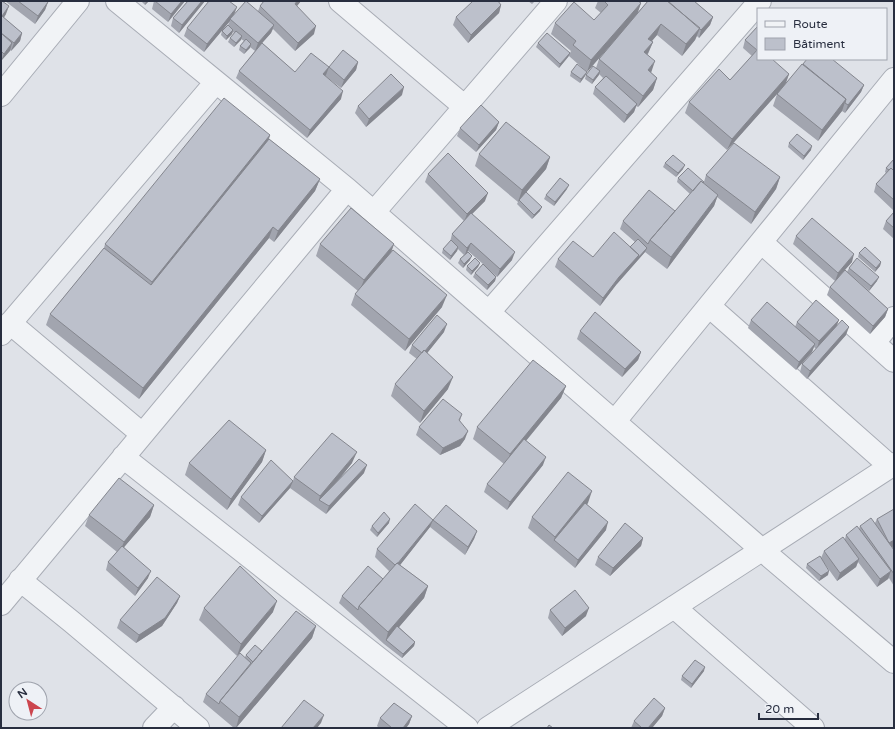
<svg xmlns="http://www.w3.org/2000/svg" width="895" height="729" viewBox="0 0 895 729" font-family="'Varela Round',sans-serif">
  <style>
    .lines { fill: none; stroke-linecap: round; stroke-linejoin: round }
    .minor-casing { stroke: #a8acb5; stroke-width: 24 }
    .minor { stroke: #f1f3f6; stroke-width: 22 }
    .wall { fill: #a2a5af }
    .shaded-wall { fill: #84868e }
    .building { fill: #bcc0cb; stroke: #84868e }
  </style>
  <rect width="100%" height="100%" fill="#dfe2e8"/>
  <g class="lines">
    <defs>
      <path id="minor" d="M117 1 347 189 762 550 894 662
        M340 1 465 107
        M1 95 78 1
        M374 212 556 1
        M761 242 894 361
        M709 306 890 466
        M489 312 760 1
        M10 323 142 434
        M1 334 216 82
        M874 343 894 318
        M615 421 894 79
        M123 457 467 728
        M20 580 72 622 198 728
        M1 604 347 189
        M674 607 813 728
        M154 728 174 707
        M488 728 894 464"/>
    </defs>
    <use href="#minor" class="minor-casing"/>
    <use href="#minor" class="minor"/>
  </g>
  <path class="wall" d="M1 1 6 14 4 18 22 33 20 41 11 51 10 50 1 61Z
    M5 1H47L48 2 45 10 35 24Z
    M141 1H149L145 5Z
    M154 1H185L168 22 152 9Z
    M188 1H205L179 33 171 26 173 18Z
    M264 1H301L297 6 314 34 295 51 273 29 271 33 262 43 295 72 329 67 358 62 356 70 341 88 325 76 341 99 307 138 236 78 239 71 255 51 250 47 244 54 239 50 240 46 244 41 241 39 234 47 228 42 230 38 234 33 233 32 232 34 226 40 221 35 222 31 228 25 230 21 204 52 184 36 187 28 235 14 258 11 260 6Z
    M528 1H535L532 4Z
    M598 1H638L641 3 637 13 648 1H694L713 17 710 25 699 38 697 36 695 40 682 56 657 35 652 41 653 42 648 54 651 73 657 78 653 90 638 107 636 106 634 112 624 123 593 94 595 87 603 78 599 74 592 84 585 79 586 75 596 68 599 59 620 34 587 72 569 56 559 68 536 47 538 43 570 53 571 51 551 34 555 23 594 20 601 13 595 8Z
    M501 5 499 13 468 43 453 25 456 17Z
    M758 26V59L789 74 786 83 803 64 864 85 861 92 845 113 842 111 818 141 773 106 777 94 727 150 685 113 689 102 730 80 752 56 743 48 745 40Z
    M571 72H587L585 76 580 83 570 76Z
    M402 95 366 127 355 113 358 106Z
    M499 122 496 130 476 152 457 136 460 128Z
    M270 135 269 139 320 179 315 191 274 242 269 238 139 399 46 325 50 314 104 248 105 244Z
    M789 143 811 150 803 160 788 147Z
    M479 154 550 157 546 169 523 196 540 211 532 219 517 204 518 202 475 166Z
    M894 159V211L874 192 876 184 886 173 885 172 886 168Z
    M665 163 683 169 676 177 663 167Z
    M428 174 485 201 472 214 512 260 497 277 488 269 496 277 495 281 487 290 473 277 475 273 483 264 468 251 467 252 470 260 463 268 458 263 460 259 464 255 458 249 457 251 450 260 442 253 443 249 450 242 452 234 464 221 425 182Z
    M706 175 780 177 776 189 751 224 717 197 714 206 667 269 645 252 616 285 600 306 555 267 558 259 593 257 630 247 635 242 620 229 623 221 675 211 690 194 677 182 678 178 704 182Z
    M567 189 554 206 544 199 546 195Z
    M894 212V239L883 229 886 221Z
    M796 236 852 262 835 281 793 244Z
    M320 244 391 252 442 307 405 351 351 305 355 294 358 291 316 256Z
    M859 253 881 262 880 266 875 272 858 257Z
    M480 263 478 267 471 275 466 270 467 266Z
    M849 268 877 281 869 291 849 273 888 309 885 317 870 334 827 295 830 287 847 272Z
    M751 320 795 327 797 322 836 326 846 335 807 379 800 372 802 364 816 349 814 347 812 352 796 370 748 328Z
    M580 331 641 352 638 360 622 377 577 339Z
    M444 332 427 353 448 389 420 423 391 396 395 384 417 359 409 353 412 345Z
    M566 386 561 398 526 441 543 465 507 510 484 492 487 484 504 464 473 439 477 427Z
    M462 414 460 421 465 439 460 446 440 455 416 435 419 427Z
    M266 450 262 462 227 510 185 475 189 463Z
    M352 463 342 476 364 473 326 514 290 488 259 523 238 505 241 497 293 481 294 477Z
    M588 503 587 504 606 530 575 568 528 528 532 517Z
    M154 505 150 517 124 547 148 578 135 596 106 570 108 562 117 552 85 526 89 515Z
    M877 519 894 546 892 548 894 550V586L889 578 888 579 877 587 858 562 856 567 837 581 822 560 828 575 819 581 806 568 807 564 821 558 824 551 845 539 846 535 859 529 860 526 875 523Z
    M433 520 477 531 474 539 465 555 430 527 400 565 428 586 424 598 399 627 415 642 414 646 402 658 384 644 339 603 342 596 383 579 389 571 375 557 377 549Z
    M389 523 377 537 370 530 372 526Z
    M643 538 641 546 610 576 595 565 598 557Z
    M180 596 177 603 162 626 136 643 117 628 120 620Z
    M204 608 273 612 237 656 199 620Z
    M550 610 586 616 562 636 548 618Z
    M316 626 312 638 236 728H234L203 702 206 694 245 657 246 655 262 651Z
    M704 671 691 688 681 680 682 676Z
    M665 708 662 716 652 728H631L634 721Z
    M412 716 409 724 406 728H379L377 726 380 718Z"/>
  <path class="shaded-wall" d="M146 1H149L145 5Z
    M182 1H185L168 22 171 14Z
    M202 1H205L179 33 182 25Z
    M297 1H301L292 12 295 4Z
    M48 2 45 10 35 24 38 16Z
    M641 3 637 15 587 72 591 60Z
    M501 5 499 13 468 43 471 35Z
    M9 6 6 14 1 21 2 16Z
    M237 7 234 15 230 19V21L204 52 207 44Z
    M713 17 710 25 699 38 701 30Z
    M661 24 657 35 644 50 648 39Z
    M274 25 271 33 255 51 258 43Z
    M316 26 314 34 295 51 298 43Z
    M700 28 695 40 682 56 686 44Z
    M233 30 232 34 226 40 227 36Z
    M22 33 20 41 11 51 14 43Z
    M242 36 241 40 234 47 236 43Z
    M653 42 648 53 640 63 644 52Z
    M12 43 10 51 1 61 4 54Z
    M251 44 250 48 244 54 246 50Z
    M570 53 568 57 559 68 560 64Z
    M655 61 651 73 648 70Z
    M358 62 356 70 341 88 344 80Z
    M329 67 326 75 320 82 323 74Z
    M600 71 599 75 592 84 593 80Z
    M587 72 585 76 580 83 581 79Z
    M789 74 785 85 727 150 732 139Z
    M657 78 653 90 638 107 643 96Z
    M864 85 861 92 845 113 848 105Z
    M404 87 402 95 366 127 369 119Z
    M343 91 341 99 307 138 310 130Z
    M846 99 842 111 818 141 822 130Z
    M637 104 634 112 624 123 627 115Z
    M499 122 496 130 476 152 479 145Z
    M270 135 265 150 147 297 152 282Z
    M812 146 811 150 803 160 804 156Z
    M550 157 546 169 518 202 522 190Z
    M685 165 683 169 676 177 678 173Z
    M780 177 776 189 751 224 755 212Z
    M320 179 315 191 274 242 278 231Z
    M569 185 567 189 554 206 555 202Z
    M488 193 485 201 464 222 467 214Z
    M718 195 714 206 667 269 671 257Z
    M542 207 540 211 532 219 534 215Z
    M273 227 269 238 139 399 143 388Z
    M471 243 468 251 465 255 467 248Z
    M394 244 390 256 359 292 364 280Z
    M458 247 457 251 450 260 451 256Z
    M647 248 645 252 616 285 600 306 603 298 619 277 639 255Z
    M515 252 512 260 497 277 500 269Z
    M854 254 852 262 835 281 838 273Z
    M472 256 470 260 463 268 464 264Z
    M881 262 880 266 875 272 876 268Z
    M480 263 478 267 471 275 472 271Z
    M496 277 495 281 487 290 488 285Z
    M879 277 877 281 869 291 871 286Z
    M447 295 442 307 405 351 409 339Z
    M888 309 885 317 870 334 873 326Z
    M839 320 836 328 817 349 819 341Z
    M447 324 444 332 420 362 423 354Z
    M849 327 846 335 807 379 810 371Z
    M815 344 812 352 796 370 799 362Z
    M641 352 638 360 622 377 625 369Z
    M453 377 448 389 420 423 424 411Z
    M566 386 561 398 506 465 510 454Z
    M468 431 465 439 460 446 440 455 443 448Z
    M266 450 262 462 227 510 231 499Z
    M357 452 352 463 321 501 319 500 320 496Z
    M546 457 543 465 507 510 510 502Z
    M367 465 364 473 326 514 329 506Z
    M293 481 290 488 259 523 262 516Z
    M592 491 588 503 556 542 554 540 551 548 555 537Z
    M154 505 150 517 119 553 124 542Z
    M390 519 389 523 377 537 378 533Z
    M433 520 430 527 393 574 396 566Z
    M608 522 606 530 575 568 578 560Z
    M477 531 474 539 465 555 468 547Z
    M643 538 641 546 610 576 613 568Z
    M894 540V546L887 550 889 543Z
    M859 559 856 567 837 581 840 573Z
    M151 571 148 578 135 596 138 588Z
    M829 571 828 575 819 581 821 576Z
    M891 571 888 579 877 587 880 579Z
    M428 586 424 598 387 641 386 640 388 632Z
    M180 596 177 603 162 626 136 643 139 635Z
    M277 601 273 612 237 656 241 644Z
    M589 608 586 616 562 636 565 628Z
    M316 626 312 638 236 728 239 717Z
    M415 642 414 646 402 658 403 654Z
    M705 667 704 671 691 688 692 684Z
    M665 708 662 716 652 728H648Z
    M324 715 321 723 317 728H313Z
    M412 716 409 724 406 728H403Z"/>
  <path class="building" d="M1 1H2L9 6 2 16 22 33 14 43 1 33 12 43 4 54 1 51Z
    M18 1H47L48 2 38 16Z
    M155 1H182L171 14Z
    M188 1H202L182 25 173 18Z
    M209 1H229L237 7 207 44 187 28Z
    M246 1 274 25 258 43 230 19Z
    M264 1H297L295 4 316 26 298 43 260 6Z
    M473 1H498L501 5 471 35 456 17Z
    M604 1H638L641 3 591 60 573 45 576 41 555 23 574 2 594 20 608 5Z
    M648 1H667L700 28 686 44 661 24 648 39 653 42 644 52 655 61 648 70 657 78 643 96 599 59Z
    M668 1H694L713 17 701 30Z
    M228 25 233 30 227 36 222 31Z
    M758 26V49L757 50 745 40Z
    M236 31 242 36 236 43 230 38Z
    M547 33 570 53 560 64 538 43Z
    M246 39 251 44 246 50 240 46Z
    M262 43 295 72 311 53 329 67 343 50 358 62 344 80 329 67 323 74 343 91 310 130 239 71Z
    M758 49V59H772L789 74 732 139 689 102 719 69 730 80Z
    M807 59H832L864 85 848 105 845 103 846 99 803 64Z
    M577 64 587 72 581 79 571 72Z
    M802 64 846 99 822 130 777 94Z
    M593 66 600 71 593 80 586 75Z
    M391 74 404 87 369 119 358 106Z
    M606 76 637 104 627 115 595 87Z
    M224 98 270 135 152 282 105 244Z
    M481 105 499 122 479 145 460 128Z
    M506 122 550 157 522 190 479 154Z
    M797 134 812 146 804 156 789 143Z
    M269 139 320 179 278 231 273 227 143 388 50 314 104 248 151 285Z
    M734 143 780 177 755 212 706 175Z
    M448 153 488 193 467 214 428 174Z
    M673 155 685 165 678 173 665 163Z
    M894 159V171L891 168 889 170 886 168Z
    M688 168 704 182 703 183 701 181 693 191 678 178Z
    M891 168 894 171V200L876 184Z
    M560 178 569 185 555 202 546 195Z
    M701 181 718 195 671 257 650 240Z
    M649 190 675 211 650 240 648 244 623 221Z
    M526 192 542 207 534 215 519 200Z
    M351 208 394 244 364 280 320 244Z
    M894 212V228L886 221Z
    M471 213 515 252 500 269 471 243 467 248 452 234Z
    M812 218 854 254 838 273 796 236Z
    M614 232 639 255 619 277 603 298 558 259 573 241 593 257Z
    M638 239 647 248 637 259 639 255 630 247Z
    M451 240 458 247 451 256 443 249Z
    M865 247 881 262 876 268 859 253Z
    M393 250 447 295 409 339 355 294Z
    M468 252 472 256 464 264 460 259Z
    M475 258 480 263 472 271 467 266Z
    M857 258 879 277 871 286 849 268Z
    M483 264 496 277 488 285 475 273Z
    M845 270 888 309 873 326 830 287Z
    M816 300 839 320 819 341 797 322Z
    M767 302 815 344 799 362 751 320Z
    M595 312 641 352 625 369 580 331Z
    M437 315 447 324 425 351 424 350 422 353 412 345Z
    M842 320 849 327 810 371 802 364Z
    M424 350 453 377 424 411 395 384Z
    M533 360 566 386 510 454 477 427Z
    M443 399 462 414 459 420 468 431 463 438 443 448 419 427Z
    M229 420 266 450 231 499 189 463Z
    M332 433 357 452 320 496 294 477Z
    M524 439 546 457 510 502 487 484Z
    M359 459 367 465 329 506 319 500Z
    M271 460 293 481 262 516 241 497Z
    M568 472 592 491 555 537 532 517Z
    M119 478 154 505 124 542 89 515Z
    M585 503 608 522 578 560 554 540Z
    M415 504 433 520 398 563H397L395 565 377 549Z
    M446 505 477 531 468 547 433 520Z
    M894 509V540L889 543 877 519Z
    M384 512 390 519 378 533 372 526Z
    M871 518 894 550V574L860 526Z
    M625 523 643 538 613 568 598 557Z
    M857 526 891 571 880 579 846 535Z
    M843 537 859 559 840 573 824 551Z
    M122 546 151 571 138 588 108 562Z
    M820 556 829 571 821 576 807 564Z
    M397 563 428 586 388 632 359 606Z
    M240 566 277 601 241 644 204 608Z
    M368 566 383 579 359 606 358 610 342 596Z
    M157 577 180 596 165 618 139 635 120 620Z
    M575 590 589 608 565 628 550 610Z
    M296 611 316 626 239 717 220 701Z
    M397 626 415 642 403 654 386 640Z
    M255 645 262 651 253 662 246 655Z
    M240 653 251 663 220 701 219 704 206 694Z
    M695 660 705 667 692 684 682 676Z
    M654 698 665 708 648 728H642L634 721Z
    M304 700 324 715 313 728H281Z
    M394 703 412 716 403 728H392L380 718Z
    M549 725 553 728H547Z"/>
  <rect width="895" height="729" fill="none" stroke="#282e3f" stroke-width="4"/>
  <rect x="757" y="8" width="130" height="52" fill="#eef1f6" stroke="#9fa3ad"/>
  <rect x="765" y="21" width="20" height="6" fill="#f1f3f6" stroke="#9fa3ad"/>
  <text x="793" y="28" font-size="12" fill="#282e3f">Route</text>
  <rect x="765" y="38" width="20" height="12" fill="#bcc0cb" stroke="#9fa3ad"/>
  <text x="793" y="48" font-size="12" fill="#282e3f">Bâtiment</text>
  <g transform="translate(28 701) rotate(324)"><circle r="19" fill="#eef1f6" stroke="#9fa3ad"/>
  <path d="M0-3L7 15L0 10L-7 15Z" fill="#cc454e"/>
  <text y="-6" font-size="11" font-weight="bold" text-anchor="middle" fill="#282e3f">N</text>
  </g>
  <path d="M759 713v6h59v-6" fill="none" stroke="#282e3f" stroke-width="2"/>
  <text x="765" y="713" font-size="12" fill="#282e3f" stroke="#eef1f6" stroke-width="3" paint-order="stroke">20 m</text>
</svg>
